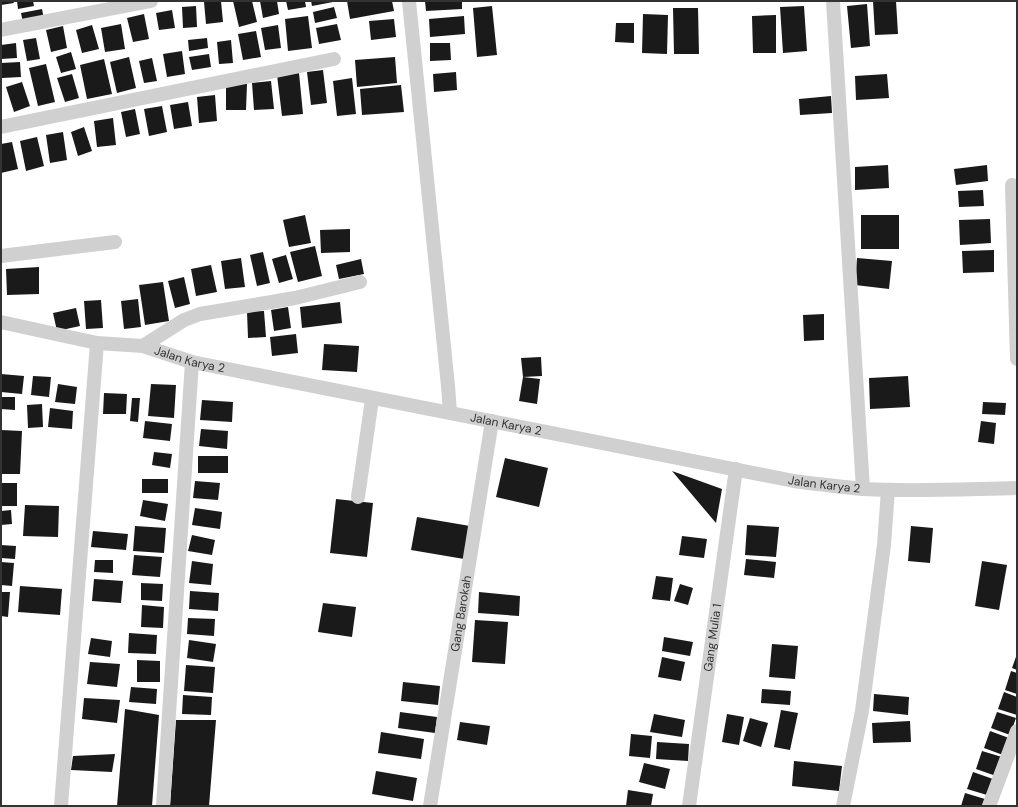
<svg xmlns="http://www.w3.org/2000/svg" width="1018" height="807" viewBox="0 0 1018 807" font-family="'DM Sans',sans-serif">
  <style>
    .building { fill: #1a1a1a }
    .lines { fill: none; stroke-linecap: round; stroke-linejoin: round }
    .street { stroke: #d0d0d0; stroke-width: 14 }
    .labels { text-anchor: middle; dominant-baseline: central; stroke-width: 4; stroke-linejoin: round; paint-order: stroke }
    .street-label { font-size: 12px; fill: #333; stroke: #fff }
  </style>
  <rect width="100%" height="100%" fill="#fff"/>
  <path class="building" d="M1 1H13L14 3 1 5Z
    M17 1H33L34 6 18 9Z
    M221 1 223 22 206 24 204 2Z
    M233 1H252L257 22 239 27Z
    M260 1H277L279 14 263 18Z
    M286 1H305L306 7 288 10Z
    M311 1H333V2L312 6Z
    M347 1H392L394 11 350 19Z
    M425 1H462V9L426 11Z
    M873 1H896L898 34 875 35Z
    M867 4 870 46 851 48 847 6Z
    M196 6 197 27 183 28 182 7Z
    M492 6 497 55 477 57 473 8Z
    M804 6 807 51 783 53 780 7Z
    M334 7 337 18 315 23 313 12Z
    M673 8H698L699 54H674Z
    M42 9 44 19 23 23 21 13Z
    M172 10 175 28 159 30 156 13Z
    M144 14 149 39 133 42 127 18Z
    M643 14 668 15 667 54 642 53Z
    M776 15V53H753L752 16Z
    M308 16 312 48 288 51 285 19Z
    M464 16 465 34 430 37 429 19Z
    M394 19 396 37 371 40 369 21Z
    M616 23H634V43L615 42Z
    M121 24 125 49 105 52 101 28Z
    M337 24 341 40 319 44 316 28Z
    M92 25 99 49 82 53 76 30Z
    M278 25 281 48 265 50 261 28Z
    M63 26 67 48 51 52 46 30Z
    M256 31 261 57 243 60 238 34Z
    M36 38 40 59 27 61 23 40Z
    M207 38 208 48 189 51 188 40Z
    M231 40 233 63 219 64 217 42Z
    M16 43 17 58 1 59V45Z
    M430 43H450L451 60 430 61Z
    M182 51 185 74 167 77 163 54Z
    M71 52 76 69 61 73 56 57Z
    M209 54 211 67 192 70 189 57Z
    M129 57 136 88 117 93 110 62Z
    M395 57 397 83 357 87 355 60Z
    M152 58 157 81 144 83 139 61Z
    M104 59 112 94 87 99 80 65Z
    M20 62 21 77 2 78 1 63Z
    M46 64 55 102 38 106 29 68Z
    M323 70 327 103 311 105 307 72Z
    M456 72 457 90 434 92 433 74Z
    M299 73 303 114 282 116 277 75Z
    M72 74 79 98 65 102 57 78Z
    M887 74 889 98 856 100 855 76Z
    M352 78 356 114 337 116 333 81Z
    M271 81 274 109 254 110 252 83Z
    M22 82 30 106 14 112 6 87Z
    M226 84H247L246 110H226Z
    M401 85 404 112 362 115 360 89Z
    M215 95 217 121 199 123 197 97Z
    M831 96 832 113 800 115 799 99Z
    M188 102 192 126 174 129 170 105Z
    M162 106 167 132 149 136 144 109Z
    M135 109 140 134 126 137 121 112Z
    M113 118 116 145 97 147 94 121Z
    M84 127 92 151 78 156 71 132Z
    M63 132 67 160 50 163 46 135Z
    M37 137 44 166 26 171 20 141Z
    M12 142 18 169 1 173V144Z
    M888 165 889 188 855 190V167Z
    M987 165 988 181 956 185 954 169Z
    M983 190 984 206 959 207 958 191Z
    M305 215 311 243 289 247 283 220Z
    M861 215H899V249H861Z
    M990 219 991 243 960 245 959 220Z
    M350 229V252L321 253 320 230Z
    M315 246 322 276 298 282 290 252Z
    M994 250V272L963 273 962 251Z
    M263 252 270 283 257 286 250 255Z
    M286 255 293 279 279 283 272 259Z
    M241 258 245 287 225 289 221 261Z
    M857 258 892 261 889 289 855 285Z
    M361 259 364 274 339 279 336 265Z
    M211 265 217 292 196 296 191 269Z
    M39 267V294L7 295 6 269Z
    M184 277 190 304 175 308 168 281Z
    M163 282 169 321 145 325 139 285Z
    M138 299 141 327 124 329 121 301Z
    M101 300 103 328 86 329 84 301Z
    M340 302 342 323 302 328 300 307Z
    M288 307 291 328 274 331 271 310Z
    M76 308 80 326 57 331 53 313Z
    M264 311 266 337 248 338 247 312Z
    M824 314V340L804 341 803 315Z
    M296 334 298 353 272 356 270 337Z
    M324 344 359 346 357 372 322 370Z
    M541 357 542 376 523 377 521 358Z
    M1 374 24 376 22 394 1 392Z
    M33 376 51 377 49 397 31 395Z
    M908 376 910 407 870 409 869 378Z
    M523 377 540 379 537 404 519 401Z
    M58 384 77 387 75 404 55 402Z
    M151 384 176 385 174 418 148 416Z
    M104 393 127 394 126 414H103Z
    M1 397H15V410L1 409Z
    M132 398H140L138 422 130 421Z
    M202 400 233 402 232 422 200 420Z
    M983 402 1006 403 1005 415 982 414Z
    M42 404 43 427 28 428 27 405Z
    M50 408 73 411 72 429 48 427Z
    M145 421 172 424 170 441 143 438Z
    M981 421 996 423 994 444 978 442Z
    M201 429 228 431 227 449 199 446Z
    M1 430 22 431 20 474H1Z
    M154 452 172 454 170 468 152 465Z
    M198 456H228V473H198Z
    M505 458 548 468 539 507 496 497Z
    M672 471 722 489 716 523Z
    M142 479H168V493H142Z
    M195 481 220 483 218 500 193 498Z
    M1 483H17V506H1Z
    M336 499 373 503 367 557 330 553Z
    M143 500 168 504 165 521 140 516Z
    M25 505 59 506 58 537 23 536Z
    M195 508 222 512 220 529 192 525Z
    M11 510 12 524 1 525V511Z
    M417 517 470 526 464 559 411 550Z
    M747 525 779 527 776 557 745 555Z
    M135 526 166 528 164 553 133 551Z
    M911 526 933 528 930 563 908 561Z
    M93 531 128 534 126 550 91 547Z
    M192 535 215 540 212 555 188 551Z
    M682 536 707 539 704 558 679 555Z
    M1 545 16 546 15 559 1 558Z
    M134 555 162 557 160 577 132 575Z
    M746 559 776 562 774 578 744 575Z
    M95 560H113V573L94 572Z
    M192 561 213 564 211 585 189 583Z
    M982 561 1007 565 999 610 975 606Z
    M1 562 14 563 12 586 1 585Z
    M656 576 673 578 670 601 652 599Z
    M94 579 123 581 121 603 92 601Z
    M141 583 163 584 162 601 141 600Z
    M680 584 693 588 688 605 674 601Z
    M20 586 62 589 60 615 18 612Z
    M190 591 219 593 218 611 189 609Z
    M1 592H10L8 617 1 616Z
    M479 592 520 596 519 616 478 613Z
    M323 603 356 607 352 637 318 632Z
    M142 605 164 607 163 628 141 627Z
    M188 618 215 619 214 636 187 634Z
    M475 620 508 622 505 664 472 662Z
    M129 633 157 635 156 654 128 653Z
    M664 637 693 642 690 656 662 651Z
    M91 638 112 641 110 657 88 654Z
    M189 640 216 644 213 662 187 658Z
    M772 644 798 646 795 679 769 677Z
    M1017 654V670L1012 668Z
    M662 657 685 662 681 681 658 677Z
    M137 660 160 661V682H137Z
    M90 662 120 664 117 687 87 684Z
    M186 665 215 667 213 693 184 691Z
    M1011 671 1017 673V694L1005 690Z
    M403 682 440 686 438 705 401 701Z
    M131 687 157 689 156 704 129 702Z
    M762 689 791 691 790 705 761 703Z
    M1004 692 1017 697V715L998 709Z
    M874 694 909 697 908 715 873 711Z
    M183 695 212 697 211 715 182 714Z
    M84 698 120 700 117 723 82 719Z
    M125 709 159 715 152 806H117Z
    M781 710 798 713 790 750 774 747Z
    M400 712 437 717 435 733 398 728Z
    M997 712 1016 718 1010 735 991 728Z
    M654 714 685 720 682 737 650 732Z
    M727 714 744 717 739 745 722 742Z
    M750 718 768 723 761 747 743 741Z
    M176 720H216L209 806H170Z
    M910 721 911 742 873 743 872 723Z
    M460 722 490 726 487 745 457 740Z
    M990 731 1009 738 1003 755 984 748Z
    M381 732 424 739 421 759 378 753Z
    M631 734 652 736 650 758 629 756Z
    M657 742 689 744 688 761 656 759Z
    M982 751 1002 757 996 776 976 769Z
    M115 754 112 772 71 770 73 756Z
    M794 761 842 766 839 791 792 786Z
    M644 763 670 769 665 789 639 782Z
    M376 771 417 778 413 801 372 794Z
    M973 772 993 779 987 795 967 789Z
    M628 790 653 794 651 806H626Z
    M965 793 985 799 982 806H961Z"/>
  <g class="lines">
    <g class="street">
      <path d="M409 1 448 386 450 412"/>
      <path d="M833 1 863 489"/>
      <path d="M1 30 151 1"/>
      <path d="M1 127 334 59"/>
      <path d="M1012 185 1017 359"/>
      <path d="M1 256 115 242"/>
      <path id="s1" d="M1 322 97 343 143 346 192 362 794 481C817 484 841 487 864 489 915 492 966 489 1017 488"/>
      <path d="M143 346 184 320 200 314 295 298 360 282"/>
      <path d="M358 497 372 399"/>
      <path d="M61 806 97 343"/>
      <path d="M163 806 192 362"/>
      <path id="s2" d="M430 806 492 421"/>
      <path id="s3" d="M689 806 736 469"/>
      <path d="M843 806 862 711 884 545 888 490"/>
      <path d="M989 806 1017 731"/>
    </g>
  </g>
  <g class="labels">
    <g class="street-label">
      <text stroke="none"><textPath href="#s1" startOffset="193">Jalan Karya 2</textPath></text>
      <text stroke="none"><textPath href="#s1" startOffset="516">Jalan Karya 2</textPath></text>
      <text stroke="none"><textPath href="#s1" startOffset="840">Jalan Karya 2</textPath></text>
      <text stroke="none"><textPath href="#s2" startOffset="195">Gang Barokah</textPath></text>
      <text stroke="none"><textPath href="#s3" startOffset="170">Gang Mulia 1</textPath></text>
    </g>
  </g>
  <rect width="1018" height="807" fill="none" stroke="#333333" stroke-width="4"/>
</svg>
